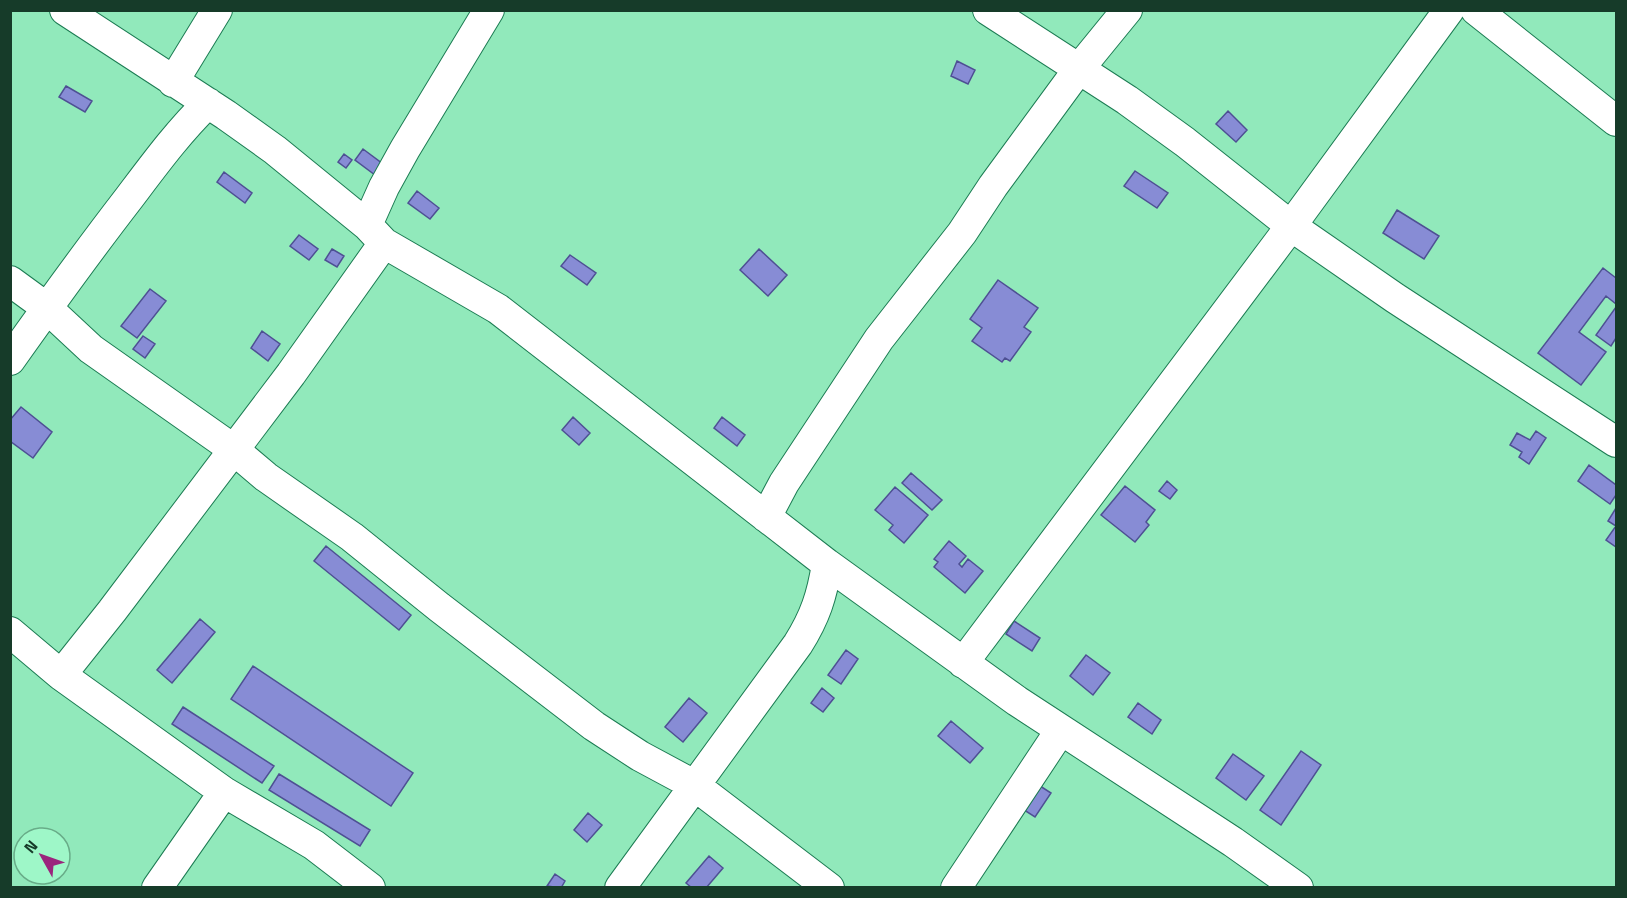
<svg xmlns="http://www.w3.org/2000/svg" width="1627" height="898" viewBox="0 0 1627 898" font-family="'Titillium Web',sans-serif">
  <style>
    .building { fill: #878cd5; stroke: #4e5093; stroke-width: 1.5 }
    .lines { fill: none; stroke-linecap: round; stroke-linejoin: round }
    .street-casing { stroke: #1c7c53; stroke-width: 32 }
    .street { stroke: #fff; stroke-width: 30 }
  </style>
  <rect width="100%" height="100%" fill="#91e9bb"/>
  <path class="building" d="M957 61 975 70 968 84 951 76Z
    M66 86 92 101 85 112 59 97Z
    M1228 111 1247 130 1236 142 1216 124Z
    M363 149 383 164 375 175 355 160Z
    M344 154 352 160 346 168 338 162Z
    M1135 171 1168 193 1157 208 1124 186Z
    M224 172 252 193 245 203 217 182Z
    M417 191 439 208 430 219 408 203Z
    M1397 210 1439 236 1424 259 1383 233Z
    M299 235 318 249 309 260 290 246Z
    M332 249 344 256 337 267 325 260Z
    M759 249 787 275 768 296 740 270Z
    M570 255 596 273 587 285 561 266Z
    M1603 268 1616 278V304L1606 296 1579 332 1606 352 1581 385 1538 353Z
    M998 280 1038 308 1024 327 1031 332 1010 361 1005 358 1002 362 972 341 982 328 970 319Z
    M150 289 166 301 137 338 121 326Z
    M1616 307V338L1611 346 1596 335Z
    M262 331 280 344 268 361 251 348Z
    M143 336 155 344 145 358 133 349Z
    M21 407 52 432 33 458 10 441V420Z
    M573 417 590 433 579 445 562 430Z
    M722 417 745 435 737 446 714 428Z
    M1536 431 1546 438 1529 464 1519 457 1522 452 1510 445 1517 433 1530 440Z
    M1589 465 1616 485V495L1610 504 1578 481Z
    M911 473 942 500 932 510 902 483Z
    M1167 481 1177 490 1170 499 1159 491Z
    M1125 486 1155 510 1146 522 1149 525 1135 542 1101 515Z
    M895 487 928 515 904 543 889 530 893 525 875 510Z
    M1616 508V547L1606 540 1616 526 1608 521Z
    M949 541 966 556 959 564 962 567 968 559 983 571 965 593 934 567 938 562 934 559Z
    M326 546 411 615 399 630 314 561Z
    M200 619 215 632 172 683 157 670Z
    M1014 621 1040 638 1032 651 1006 634Z
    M846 650 858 659 841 684 828 675Z
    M1086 655 1110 673 1093 695 1070 676Z
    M253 666 413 773 391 806 231 699Z
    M822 688 834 698 823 712 811 703Z
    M689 698 707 713 683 742 665 727Z
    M1138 703 1161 720 1152 734 1128 717Z
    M183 707 274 766 262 783 172 724Z
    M951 721 983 748 970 763 938 736Z
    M1301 751 1321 765 1281 825 1260 810Z
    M1233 754 1264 776 1246 800 1216 778Z
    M279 774 370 830 360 846 269 790Z
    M1037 784 1051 793 1035 817 1021 808Z
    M588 813 602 825 587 842 574 830Z
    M709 856 723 868 706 888H692L686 883Z
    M555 874 565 881 561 888 547 886Z"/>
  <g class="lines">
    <defs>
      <path id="street" d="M65 10 226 115 275 150 367 225 384 243 498 309 827 564 1017 701 1233 842 1298 888
        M988 10 1127 100 1185 142 1291 226 1395 298 1616 442
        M1476 10 1616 121
        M173 82 217 10
        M367 225 384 187 405 149 489 10
        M10 281 47 308 91 349 233 449 266 477 352 537 439 607 594 726 640 756 694 785 829 888
        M10 360C49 305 88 251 129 198 154 165 178 132 208 103
        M766 517 784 483 879 339 962 233 993 186 1078 70 1127 10
        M10 632 61 675
        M963 663 1291 226 1449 10
        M157 888 224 792
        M370 888 314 845 224 792 61 675 112 611 291 374 384 243
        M620 888 798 644C815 617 822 596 827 564
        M956 888 1060 731"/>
    </defs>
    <use href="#street" class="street-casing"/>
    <use href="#street" class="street"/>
  </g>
  <rect width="1627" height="898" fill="none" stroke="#163b29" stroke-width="24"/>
  <g transform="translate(42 856) rotate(310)"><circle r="28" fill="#9ef7c8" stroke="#68ac88" stroke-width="1.5"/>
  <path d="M0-4.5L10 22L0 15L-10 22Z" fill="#9b247d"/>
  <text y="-9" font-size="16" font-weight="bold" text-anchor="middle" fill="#163b29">N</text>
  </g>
</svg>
